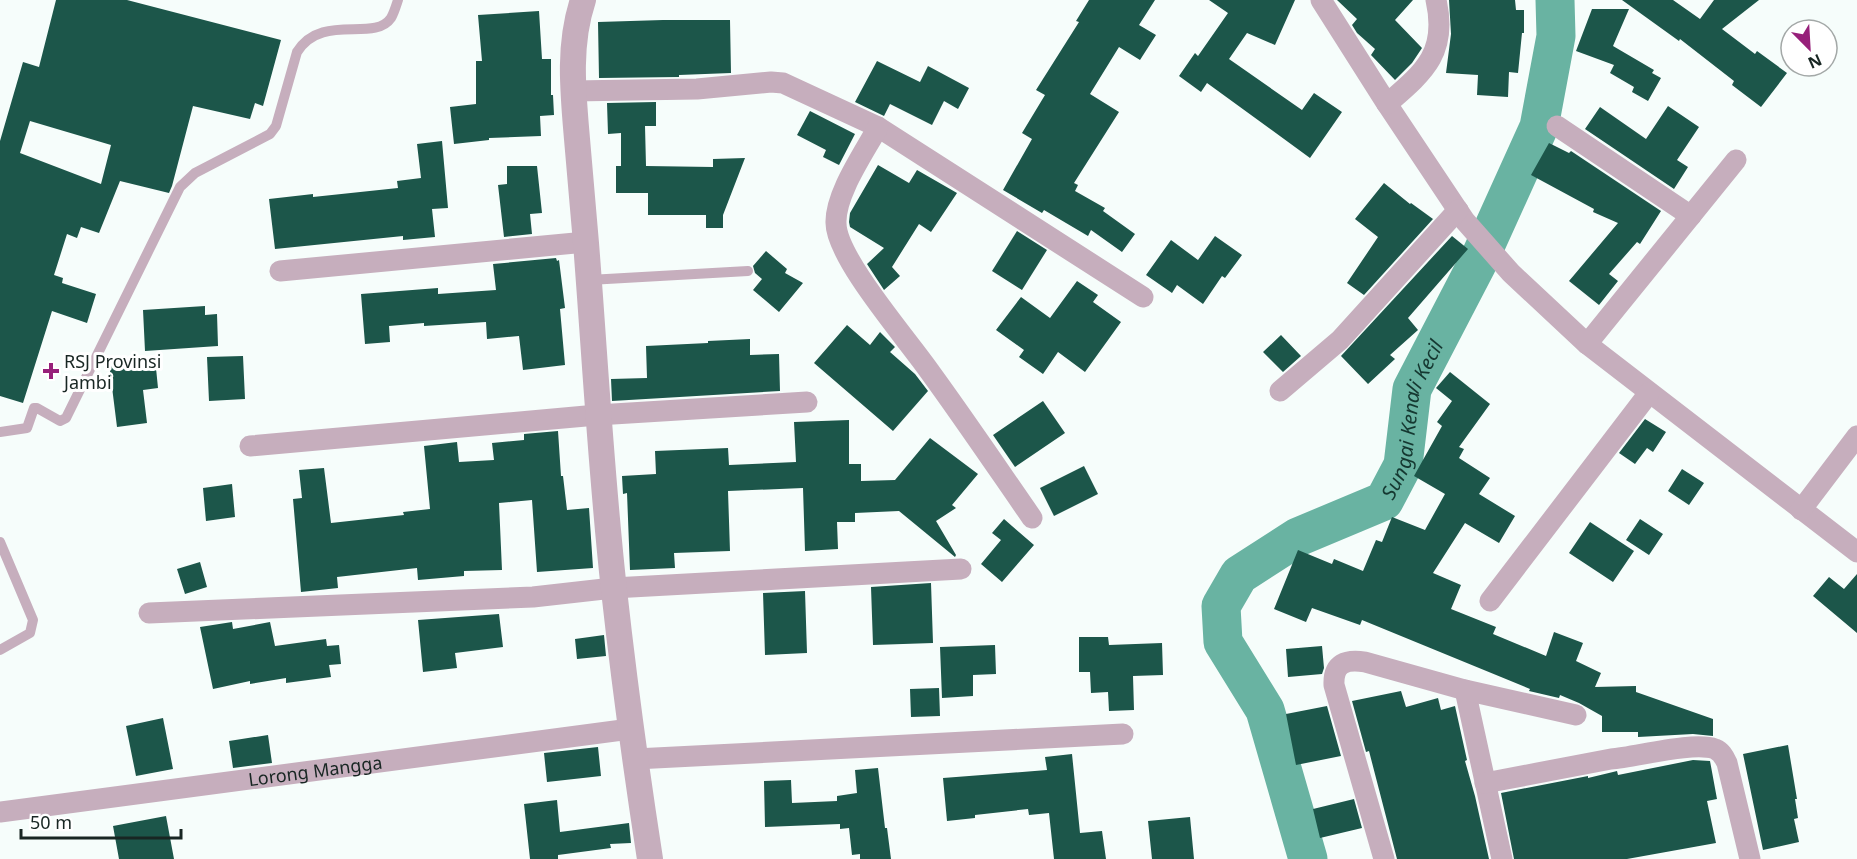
<svg xmlns="http://www.w3.org/2000/svg" width="1857" height="859" viewBox="0 0 1857 859" font-family="'Noto Sans',sans-serif">
  <style>
    .lines { fill: none; stroke-linecap: round; stroke-linejoin: round }
    .river { stroke: #69b3a2; stroke-width: 39 }
    .building { fill: #1c564a; fill-rule: evenodd }
    .service { stroke: #c6aebd; stroke-width: 10 }
    .minor { stroke: #c6aebd; stroke-width: 21 }
    .tertiary { stroke: #c6aebd; stroke-width: 26 }
    .poi-dot { fill: #97207a; stroke: #fff; stroke-width: 2 }
    .labels { text-anchor: middle; dominant-baseline: central; stroke-width: 6; stroke-linejoin: round; paint-order: stroke }
    .poi-label { font-size: 18px; fill: #182623; stroke: #fff; text-anchor: start }
    .street-label { font-size: 18px; fill: #182623; stroke: #fff }
    .water-label { font-size: 20px; font-style: italic; fill: #153831; stroke: #fff }
  </style>
  <rect width="100%" height="100%" fill="#f6fdfb"/>
  <g class="lines">
    <path class="river" id="s1" d="M1308 859 1265 710 1223 642 1221 606 1239 575 1298 537 1384 501 1403 465 1412 389 1477 264 1539 127 1556 36 1555 0"/>
  </g>
  <path class="building" d="M56 0H127L281 40 263 106 255 103 250 119 193 106 172 186 169 193 120 181 99 233 81 227 77 238 67 234 54 275 63 278 62 283 96 294 87 323 52 311 23 403 0 396V141L23 62 39 67ZM30 121 111 145 101 184 20 153Z
    M1089 0H1155L1139 25 1156 35 1140 60 1119 47 1090 94 1119 112 1074 183 1078 185 1075 191 1105 208 1103 211 1135 234 1122 252 1091 230 1088 236 1044 210 1042 213 1003 190 1032 139 1022 133 1045 95 1036 90 1079 22 1076 21Z
    M1209 0H1295L1275 45 1247 33 1229 59 1302 110 1314 93 1342 112 1310 158 1207 83 1201 92 1179 76 1195 53 1198 56 1228 13Z
    M1337 0H1413L1395 20 1422 48 1412 63 1395 80 1371 55 1375 49 1357 33 1352 25 1357 19Z
    M1449 0H1515L1516 10H1524V33H1522L1518 73 1509 72 1508 97 1477 95 1478 75 1446 73 1451 34Z
    M1622 0H1673L1700 19 1714 0H1759L1722 29 1755 54 1757 51 1787 73 1761 107 1732 85 1734 81 1680 39 1679 41Z
    M1592 9H1629L1613 46 1654 70 1652 73 1661 78 1648 101 1632 92 1634 87 1610 73 1614 65 1576 51Z
    M539 11 542 59H551V95H553L554 115 540 116 541 136 489 138V140L454 144 450 107 476 104V61H482L478 15Z
    M663 20H730L731 73 679 75V77L599 78 598 22Z
    M877 61 920 82 928 66 969 88 958 109 944 101 932 125 890 104 884 116 855 102Z
    M656 102V126H645L646 166 713 167V159L745 158 723 215V228H706V215H648V193H616V166H621V133L608 134 607 103Z
    M1668 106 1699 127 1677 160 1688 167 1674 189 1585 129 1600 107 1646 139Z
    M810 111 855 134 839 165 823 157 826 150 797 135Z
    M442 141 448 208 432 209 435 237 403 240V236L275 249 269 199 313 194V197L398 188 397 181 421 178 417 144Z
    M1549 143 1569 153 1571 151 1661 211 1640 244 1637 242 1609 274 1618 281 1599 305 1569 281 1618 223 1593 212 1594 209 1531 175Z
    M878 165 909 183 917 170 957 193 931 232 919 224 892 267 900 276 884 290 867 264 884 248 850 227 849 222 850 213Z
    M507 166H537L542 213 530 214 532 234 504 237 498 185 507 184Z
    M1384 183 1410 204 1411 203 1433 219 1364 295 1347 283 1378 237 1355 219Z
    M1017 231 1047 250 1022 290 992 271Z
    M1215 236 1242 255 1225 278 1222 276 1203 304 1177 285 1172 293 1146 275 1171 240 1198 260Z
    M1452 236 1468 249 1408 318 1418 330 1390 355 1395 359 1368 384 1341 356Z
    M766 251 787 269 785 273 803 283 779 312 753 290 762 279 755 273 753 266Z
    M556 258 557 261 559 260 565 308 560 309 565 365 523 370 519 336 487 339 486 322 424 326V323L389 326 390 342 365 344 361 294 438 288V294L496 290 493 264Z
    M1077 281 1098 295 1093 302 1121 322 1085 372 1058 352 1043 374 1019 357 1024 350 996 330 1021 297 1050 318Z
    M205 306V315L217 314 218 346 145 351 143 310Z
    M847 325 870 345 880 332 895 347 890 352 915 374 928 391 893 431 814 363Z
    M1281 335 1301 356 1283 372 1263 352Z
    M750 339V355L779 354 780 391 612 401 611 379 647 378 646 346 708 343V341Z
    M243 356 245 399 209 401 207 357Z
    M155 358 158 388 143 390 147 423 117 427 109 363Z
    M1450 372 1490 404 1459 447 1464 449 1459 458 1490 478 1479 494 1515 516 1499 543 1465 523 1433 573 1461 585 1451 609 1496 627 1493 634 1546 656 1554 632 1583 643 1576 661 1601 673 1595 687 1636 686V692L1713 719V736L1693 734 1638 737V732H1602V716L1579 703 1560 695 1559 698 1529 691 1530 689 1362 620 1360 625 1312 608 1306 622 1274 609 1298 550 1332 564 1334 559 1363 571 1376 540 1382 542 1392 517 1425 530 1445 494 1414 476 1442 426 1437 422 1452 401 1436 388Z
    M1043 401 1065 433 1015 467 993 435Z
    M1645 419 1666 432 1653 452 1647 448 1635 464 1619 453Z
    M849 420V464H861V481L895 480 930 438 978 474 952 505 956 508 936 521 956 555 955 557 899 511 855 513V522H837L838 549 805 551 803 488 728 491 730 551 674 553 675 568 630 570 627 493 623 494 622 476 656 474 655 451 728 448 729 465 796 462 794 422Z
    M558 431 561 476H563L567 510 589 508 593 568 537 572 532 500 499 503 502 570 464 571V576L418 580 417 568 337 577 338 588 301 592 293 499 302 498 299 470 324 468 331 523 404 515 403 512 430 509 424 446 457 442 459 462 494 460 492 443 524 440V434Z
    M1084 466 1098 494 1054 516 1040 488Z
    M1682 469 1704 483 1689 505 1668 491Z
    M232 484 235 517 206 521 203 488Z
    M1004 519 1034 545 1002 582 981 564 1001 540 992 533Z
    M1640 519 1663 534 1649 555 1626 540Z
    M1590 522 1634 551 1613 582 1569 553Z
    M200 562 207 587 185 594 177 569Z
    M1857 574V633L1813 596 1829 577 1844 589Z
    M931 583 933 643 873 645 871 587Z
    M805 591 807 653 765 655 763 593Z
    M499 614 503 647 455 653 457 668 423 672 418 620Z
    M232 622 233 629 270 622 275 646 326 639 327 646 339 645 341 664 329 665 331 677 286 683V678L250 684V681L213 689 200 627Z
    M604 635 606 656 577 659 575 639Z
    M1079 637H1108L1109 645 1162 643 1163 675 1133 676 1134 710 1109 711 1108 692 1091 693 1090 672H1079Z
    M995 645 996 674 973 675V696L942 698 940 647Z
    M1322 646 1324 668 1322 674 1288 677 1286 649Z
    M939 688 940 716 911 717 910 689Z
    M1401 691 1406 707 1438 698 1441 710 1455 706 1467 760 1465 761 1475 796 1489 859H1397L1369 751 1366 752 1352 701Z
    M1327 706 1341 756 1296 765 1286 714Z
    M163 718 173 769 136 776 126 726Z
    M268 735 272 763 233 768 229 741Z
    M1788 745 1797 799H1795L1798 818 1794 819 1799 842 1763 850 1743 754Z
    M598 747 601 776 547 782 544 753Z
    M1072 754 1080 833 1102 831 1106 859H1054L1049 813 1029 815 1028 809 975 815V818L947 821 943 778 1047 770 1045 757Z
    M1693 760 1710 761 1717 799 1707 801 1716 843 1627 859H1514L1501 793 1588 776V778L1613 772 1617 771 1618 775Z
    M878 768 885 828H887L891 859H860V854L852 855 849 828 840 829V824L765 827 764 781 791 780 792 803 837 801V796L857 793 855 770Z
    M1354 799 1362 828 1320 838 1313 809Z
    M557 800 560 832 629 823 631 843 610 844 611 848 558 855V859H530L524 804Z
    M166 816 174 859H119L113 826Z
    M1190 817 1194 859H1152L1148 821Z"/>
  <g class="lines">
    <path class="service" d="M589 280 748 271
      M0 432 27 428 34 408H37L60 421 66 418 180 187 195 173 270 134 276 126 297 52C322 12 374 43 391 18 394 13 396 6 398 0
      M0 542 33 620 30 633 0 650"/>
    <g class="minor">
      <path d="M1321 0 1387 104 1465 221 1511 273 1587 344 1857 552"/>
      <path d="M572 91 697 89 771 82 783 83 878 127 1143 297"/>
      <path d="M1387 104C1424 72 1448 53 1436 0"/>
      <path d="M1557 126 1691 216"/>
      <path d="M878 127C864 153 835 194 836 223 836 258 908 340 930 372 965 420 998 469 1032 518"/>
      <path d="M280 271 586 242"/>
      <path d="M1587 344 1736 160"/>
      <path d="M1280 391 1340 340 1458 210"/>
      <path d="M250 446 597 415 807 402"/>
      <path d="M1801 510 1857 436"/>
      <path d="M1490 601 1649 393"/>
      <path d="M149 613 533 597 613 588 961 569"/>
      <path d="M1465 690 1502 859"/>
      <path d="M635 759 1123 734"/>
      <path d="M1485 783 1611 759C1636 757 1694 741 1715 749 1722 752 1724 757 1727 763L1750 859"/>
      <path id="s2" d="M0 812 630 729"/>
      <path d="M1384 859 1334 685C1333 663 1346 659 1365 662L1465 690 1576 715"/>
    </g>
    <path class="tertiary" d="M583 0C568 45 573 92 577 139 580 173 583 208 586 243 595 358 601 474 614 590 624 680 636 769 650 859"/>
  </g>
  <path class="poi-dot" d="M48 362h6v6h6v6h-6v6h-6v-6h-6v-6h6z"/>
  <g class="labels">
    <g class="poi-label">
      <text x="64" y="361">RSJ Provinsi<tspan x="64" dy="21">Jambi</tspan></text>
    </g>
    <g class="street-label">
      <text stroke="none"><textPath href="#s2" startOffset="318">Lorong Mangga</textPath></text>
    </g>
    <g class="water-label">
      <text stroke="none"><textPath href="#s1" startOffset="558">Sungai Kenali Kecil</textPath></text>
    </g>
  </g>
  <g transform="translate(1809 48) rotate(156)"><circle r="28" fill="#ffffff" stroke="#a3a8a7" stroke-width="1.5"/>
  <path d="M0-4.5L10 22L0 15L-10 22Z" fill="#97207a"/>
  <text y="-9" font-size="16" font-weight="bold" text-anchor="middle" fill="#182623">N</text>
  </g>
  <path d="M21 829v9h160v-9" fill="none" stroke="#182623" stroke-width="3"/>
  <text x="30" y="829" font-size="18" fill="#182623" stroke="#ffffff" stroke-width="4.5" paint-order="stroke">50 m</text>
</svg>
